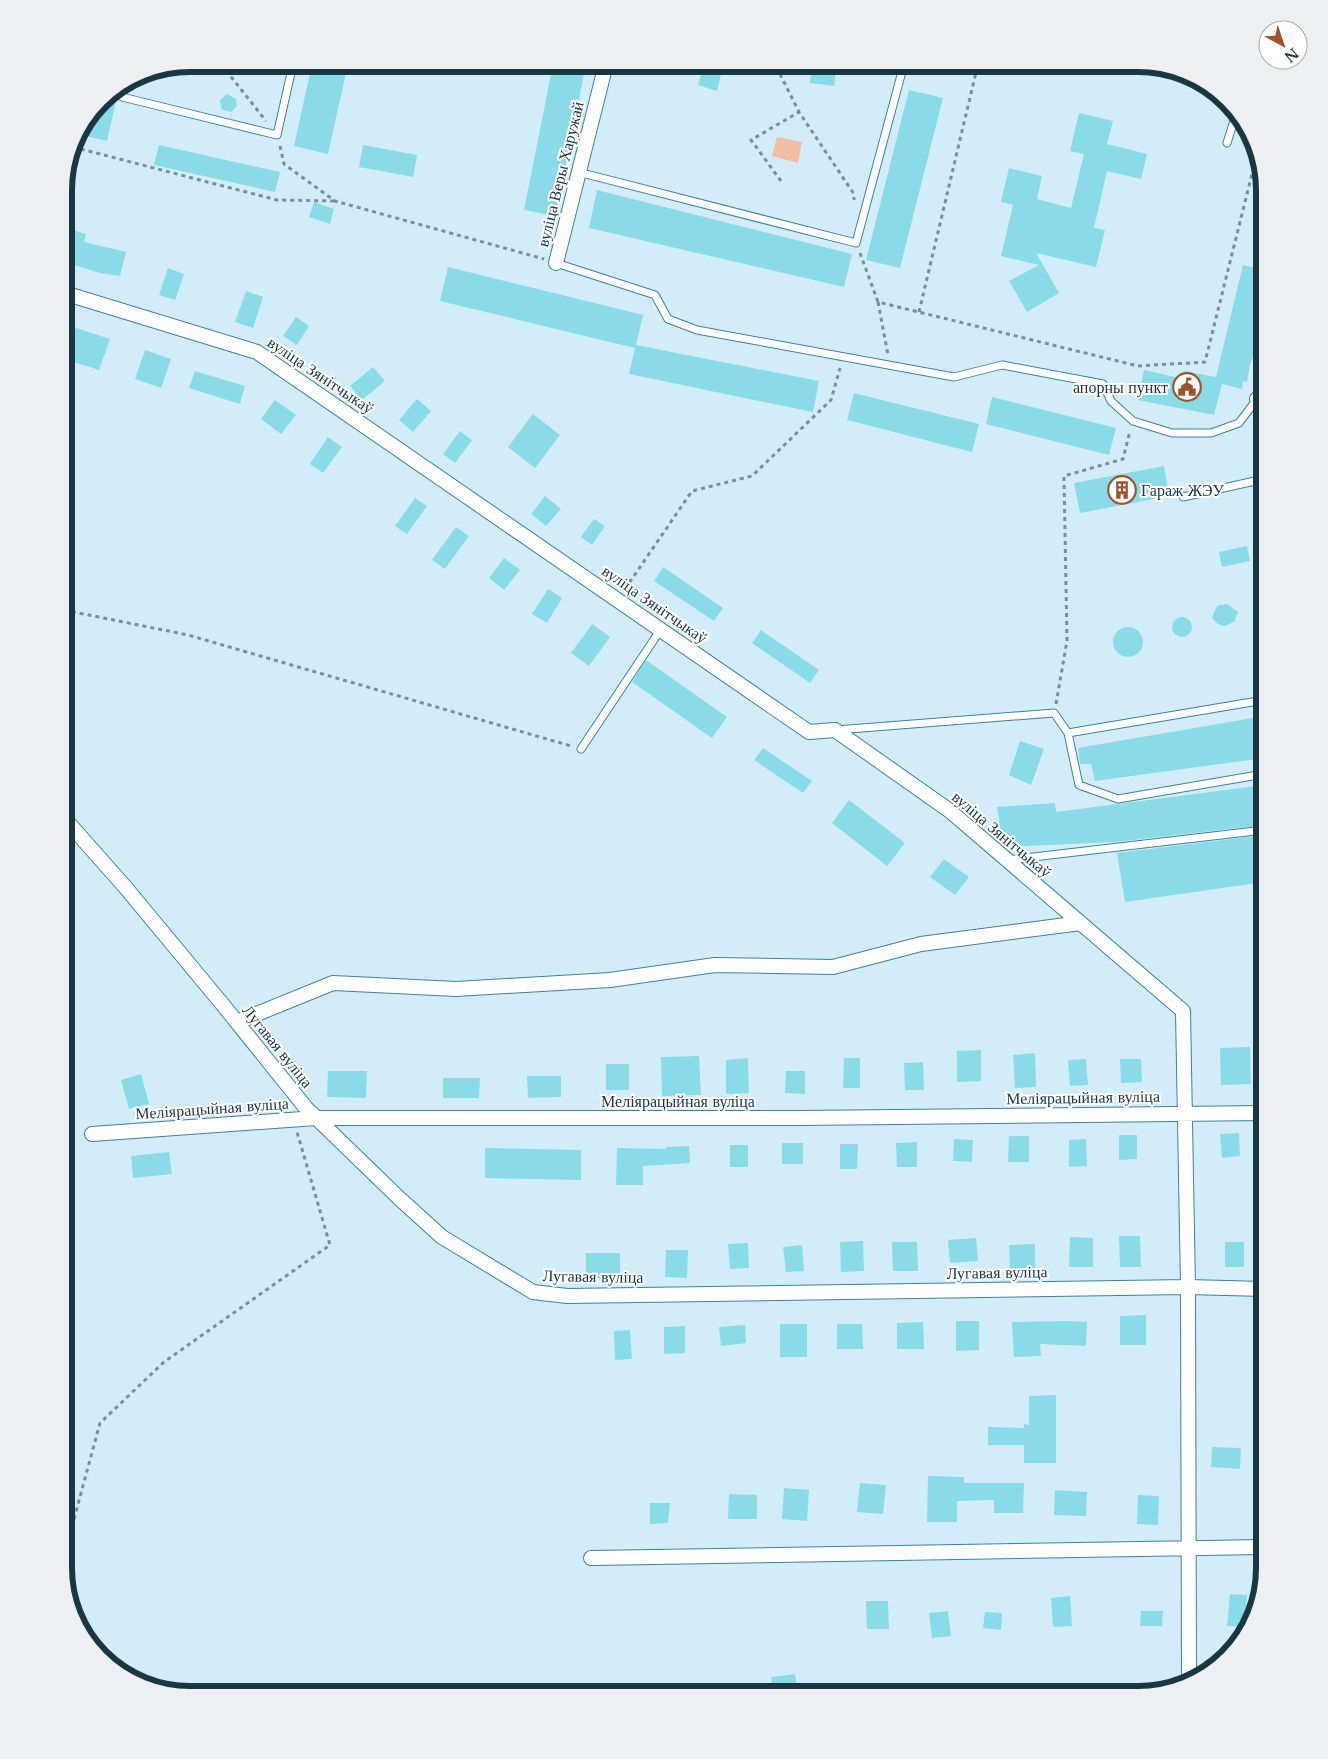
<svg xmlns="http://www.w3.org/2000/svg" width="1328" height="1759" viewBox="0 0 1328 1759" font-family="'Libre Baskerville',serif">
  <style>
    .green { fill: #f2bea4 }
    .building { fill: #8adbe8 }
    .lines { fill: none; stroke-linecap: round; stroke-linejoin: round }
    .service-casing { stroke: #3d819d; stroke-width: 9 }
    .minor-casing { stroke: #3d819d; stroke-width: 16 }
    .path { stroke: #74909c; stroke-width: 3; stroke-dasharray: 4 4; stroke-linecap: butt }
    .service { stroke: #fff; stroke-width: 7 }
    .minor { stroke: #fff; stroke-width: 14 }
    .labels { text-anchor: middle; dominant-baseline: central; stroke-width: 4; stroke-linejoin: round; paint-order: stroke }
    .street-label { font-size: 16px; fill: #1a3642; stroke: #fff }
    .poi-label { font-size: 16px; fill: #1a3642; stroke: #fff; text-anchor: end }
    .rim { fill: none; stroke: #1a3642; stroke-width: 6 }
  </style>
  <rect width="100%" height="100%" fill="#d2edf9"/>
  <path class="green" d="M777 137 802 142 798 163 772 156Z"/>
  <path class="building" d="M312 64H348L328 154 294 146Z
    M553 64H586L556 216 524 210Z
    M704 64 722 70 717 91 698 85Z
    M812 64H837L834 86 810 83Z
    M119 88 107 141 77 134 107 95Z
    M909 90 943 98 900 268 866 260Z
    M227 94 236 99 237 106 231 112 222 110 220 100Z
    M1079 113 1113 121 1107 144 1147 154 1141 179 1107 171 1094 228 1105 230 1096 267 1036 253 1059 293 1027 312 1009 281 1039 265 1001 256 1013 205 1001 202 1009 168 1042 176 1037 199 1071 208 1084 154 1070 151Z
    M159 145 280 172 275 192 154 165Z
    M363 145 417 155 413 177 359 167Z
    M597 190 852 254 844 287 589 228Z
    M314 202 334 209 330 224 309 217Z
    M64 227 86 234 84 242 126 252 120 276 100 273 64 262Z
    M1243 265 1264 270V315L1256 351 1250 364 1247 382 1243 381 1242 389 1222 384 1214 415 1138 400 1144 370 1180 378 1184 371 1216 377Z
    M448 267 643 315 636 345 819 381 813 412 629 374 635 348 440 301Z
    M168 268 184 274 175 300 159 295Z
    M246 291 263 297 253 328 235 322Z
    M296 317 309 326 297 345 283 336Z
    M64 324 110 339 99 370 64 359Z
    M145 350 171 359 161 388 135 379Z
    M373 367 385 381 362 400 350 386Z
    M195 371 245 386 240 404 189 388Z
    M854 393 979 424 972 452 847 420Z
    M992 397 1116 428 1109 455 986 424Z
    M417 399 431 411 413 432 399 420Z
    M275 400 296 415 281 434 261 419Z
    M533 414 560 435 535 468 508 447Z
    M460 431 472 440 455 463 443 454Z
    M328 437 342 447 323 473 310 464Z
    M1164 466 1169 496 1080 513 1074 483Z
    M545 496 561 509 546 526 531 514Z
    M415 498 427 506 407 534 395 526Z
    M594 519 605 526 592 545 581 537Z
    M456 527 469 536 445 569 432 560Z
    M1247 546 1250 561 1222 567 1219 552Z
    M504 558 520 570 504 590 489 578Z
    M663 567 723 608 714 621 654 581Z
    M548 589 562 598 547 623 532 614Z
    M1227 604 1238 612 1234 622 1224 626 1218 624 1212 618 1216 608 1219 605Z
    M1172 627a10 10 0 1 1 20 0a10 10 0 1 1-20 0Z
    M592 624 610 637 589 666 571 653Z
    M1113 642a15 15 0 1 1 30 0a15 15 0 1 1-30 0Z
    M761 630 819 670 810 683 752 643Z
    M646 660 727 717 712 738 632 682Z
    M1264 716V758L1095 781 1091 764H1080L1078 748Z
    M1020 741 1044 749 1031 785 1009 775Z
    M763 748 812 781 803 793 754 760Z
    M1264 785V825L1115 842 1005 847 999 842 998 832H1001L997 807 1055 803 1056 812Z
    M849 800 905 843 887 866 832 823Z
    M1264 835V882L1125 902 1117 853Z
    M944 859 969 877 955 895 930 877Z
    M1250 1047 1251 1084 1221 1085 1220 1048Z
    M981 1050V1081L957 1082V1051Z
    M1035 1053 1036 1087 1015 1088 1013 1055Z
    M699 1056 701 1095 662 1096 661 1057Z
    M748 1058 749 1093 726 1094V1060Z
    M844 1058H860V1088H843Z
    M1086 1059 1088 1085 1070 1086 1068 1060Z
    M1120 1059H1141L1142 1082 1121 1083Z
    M923 1062 924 1090H905L904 1063Z
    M606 1064H629V1090H606Z
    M328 1071H367L366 1098 327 1097Z
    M786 1071H805V1094L785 1093Z
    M141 1074 149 1104 129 1109 121 1080Z
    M527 1076H561V1097L528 1098Z
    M443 1078H480L479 1098H443Z
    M1239 1133 1240 1156 1222 1158 1220 1134Z
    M1119 1135H1137V1159L1119 1160Z
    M1009 1136H1029V1162H1008Z
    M954 1139 973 1140 972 1162 953 1161Z
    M1086 1139 1087 1166 1069 1167V1140Z
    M917 1142V1167H897L896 1143Z
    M782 1143H803V1164H782Z
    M840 1144H858L857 1169H840Z
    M730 1145H748V1167H730Z
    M689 1146 690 1163 643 1166V1185H616L617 1148 666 1149V1147Z
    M485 1148 581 1150V1180L485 1178Z
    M169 1152 172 1174 133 1178 131 1156Z
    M1119 1236H1140L1141 1267H1120Z
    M1070 1237 1093 1238V1267H1069Z
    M976 1238 978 1261 950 1263 948 1240Z
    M863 1241 864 1271 841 1272 840 1242Z
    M892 1242H917L918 1271H893Z
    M1225 1242H1244V1267H1225Z
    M748 1243 749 1268 730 1269 728 1244Z
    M1035 1244V1268L1010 1269 1009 1245Z
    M802 1245 804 1271 786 1272 783 1247Z
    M666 1250H688L687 1278 665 1277Z
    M586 1253H620V1278H586Z
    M1146 1315V1345H1120V1316Z
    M956 1321H979V1350L956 1351Z
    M1067 1321 1087 1322 1086 1346 1040 1344 1041 1356 1014 1357 1012 1322Z
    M923 1322 924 1349H897V1323Z
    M780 1324H807V1357H780Z
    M837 1324H862L863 1349H837Z
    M745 1325 746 1343 721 1346 719 1327Z
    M685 1326V1353L664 1354V1327Z
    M630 1330 632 1359 615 1360 614 1331Z
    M1056 1395V1463H1024V1445H988V1427L1024 1428V1424L1029 1425V1396Z
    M1212 1447 1241 1448 1240 1469 1211 1467Z
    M928 1476 964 1477V1483H1024L1023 1513H994V1500L957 1501V1522H927Z
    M860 1483 886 1485 883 1514 857 1512Z
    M784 1488 809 1490 807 1521 782 1519Z
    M1055 1490 1087 1492 1086 1516 1054 1515Z
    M729 1494 757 1495V1519H728Z
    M1138 1495 1159 1496 1158 1525 1137 1524Z
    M650 1503H670L668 1523 650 1524Z
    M1230 1594 1247 1595 1244 1627 1227 1626Z
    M1070 1596 1072 1626 1053 1627 1051 1598Z
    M866 1601H888L889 1629H867Z
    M948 1611 951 1636 932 1638 929 1613Z
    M1141 1611H1163L1162 1626H1140Z
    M985 1612 1002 1613 1001 1630 983 1628Z
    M795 1674 798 1695H773L771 1677Z"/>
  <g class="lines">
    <defs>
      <path id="service" d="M773 64H775
        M126 84 122 97 277 135 293 64
        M1227 143 1236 114
        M578 172 856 243 904 64
        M556 263 655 295 668 319 697 330 954 377 1002 365 1103 384 1111 401 1133 421 1172 433H1211L1239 423 1257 399 1264 369
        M1183 497 1264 479
        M836 730 1054 713 1068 733 1264 700
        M1068 733 1079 785 1118 799 1264 774
        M581 749 661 629
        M1007 860 1264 830"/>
      <path id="minor" d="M556 263 606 64
        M64 293 257 352 809 732 835 730 950 811 1183 1011 1188 1287 1189 1679
        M1257 399 1264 400
        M64 818 126 888 223 1005 306 1108 400 1199 442 1237 533 1292 567 1296 1188 1287 1264 1289
        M237 1022 333 983 456 989 610 980 715 965 833 967 921 944 1081 923
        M92 1134 316 1118H799L1264 1113
        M591 1558 1264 1547"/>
    </defs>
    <use href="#service" class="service-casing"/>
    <use href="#minor" class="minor-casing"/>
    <path class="path" d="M221 64 266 121
      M780 74 799 112
      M280 146 284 164 335 201 544 259
      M73 147 277 200 334 201
      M781 181 751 140 799 112 854 194V200
      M860 253 878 302 1138 366 1205 362 1255 162
      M878 302 888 355
      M919 312 978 64
      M625 589 692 491 752 476 831 400 840 368
      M64 610 188 635 571 746
      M1056 704 1067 641 1064 476 1123 459 1130 431
      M74 1519 100 1423 164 1362 330 1245 297 1132"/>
    <use href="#service" class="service"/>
    <use href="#minor" class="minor"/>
  </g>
  <defs>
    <symbol id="civic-ring" viewBox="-11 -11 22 22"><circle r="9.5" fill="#fff" stroke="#9b542d" stroke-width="1.5"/><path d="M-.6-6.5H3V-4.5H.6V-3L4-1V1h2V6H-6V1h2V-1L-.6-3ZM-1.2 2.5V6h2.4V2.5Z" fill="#9b542d"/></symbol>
    <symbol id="building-ring" viewBox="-11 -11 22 22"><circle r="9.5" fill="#fff" stroke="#9b542d" stroke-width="1.5"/><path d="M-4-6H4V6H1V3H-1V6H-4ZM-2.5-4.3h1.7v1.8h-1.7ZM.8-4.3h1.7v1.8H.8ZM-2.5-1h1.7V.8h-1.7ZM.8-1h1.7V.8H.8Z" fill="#9b542d"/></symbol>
  </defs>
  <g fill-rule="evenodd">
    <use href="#civic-ring" x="1171" y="371" width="32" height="32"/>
    <use href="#building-ring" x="1106" y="474" width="32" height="32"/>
  </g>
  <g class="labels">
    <g class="street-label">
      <text transform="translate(560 174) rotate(-76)">вуліца Веры Харужай</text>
      <text transform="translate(321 375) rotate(34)">вуліца Зянітчыкаў</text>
      <text transform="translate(655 604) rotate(35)">вуліца Зянітчыкаў</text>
      <text transform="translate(1002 834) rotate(40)">вуліца Зянітчыкаў</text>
      <text transform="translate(278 1046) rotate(51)">Лугавая вуліца</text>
      <text transform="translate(1083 1097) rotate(-1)">Меліярацыйная вуліца</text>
      <text x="678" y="1101">Меліярацыйная вуліца</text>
      <text transform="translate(212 1108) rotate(-4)">Меліярацыйная вуліца</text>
      <text transform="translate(997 1272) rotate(-1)">Лугавая вуліца</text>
      <text transform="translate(593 1276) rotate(1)">Лугавая вуліца</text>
    </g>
    <g class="poi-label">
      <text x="1168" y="387">апорны пункт</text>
      <text x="1141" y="490" text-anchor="start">Гараж ЖЭУ</text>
    </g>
  </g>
  <path d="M0 0H1328V1759H0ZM190 72H1138A118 118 0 0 1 1256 190V1568A118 118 0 0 1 1138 1686H190A118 118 0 0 1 72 1568V190A118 118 0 0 1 190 72Z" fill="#edeff0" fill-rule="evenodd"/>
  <path class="rim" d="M190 72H1138A118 118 0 0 1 1256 190V1568A118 118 0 0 1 1138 1686H190A118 118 0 0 1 72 1568V190A118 118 0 0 1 190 72Z"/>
  <g transform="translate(1283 45) rotate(140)"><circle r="24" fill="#ffffff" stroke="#a3afb3"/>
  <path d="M0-4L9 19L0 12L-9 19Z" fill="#9b542d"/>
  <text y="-8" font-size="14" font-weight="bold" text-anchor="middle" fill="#1a3642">N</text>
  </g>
</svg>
